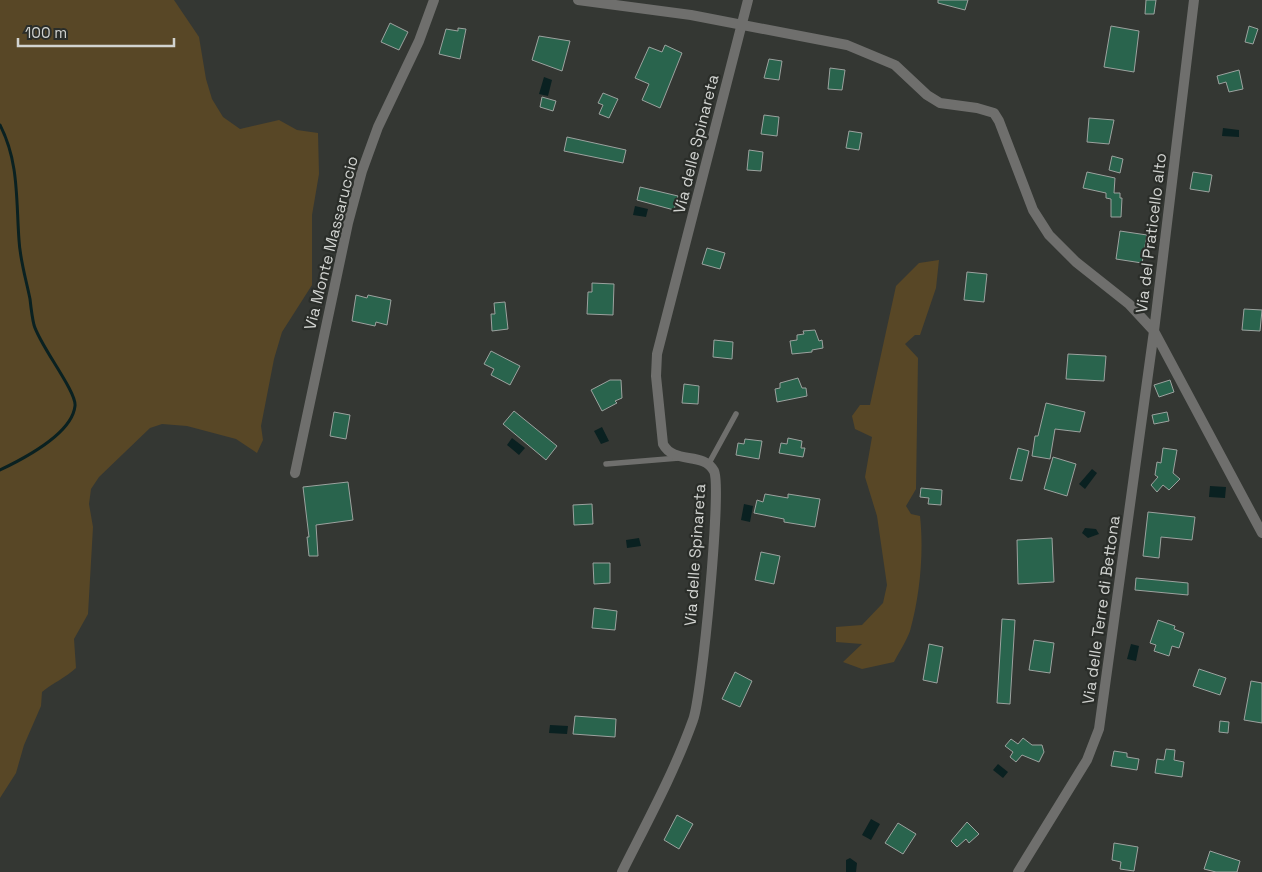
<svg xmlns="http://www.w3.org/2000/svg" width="1262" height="872" viewBox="0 0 1262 872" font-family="'Space Grotesk',sans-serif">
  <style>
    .green { fill: #584726 }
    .water { fill: #0a2121 }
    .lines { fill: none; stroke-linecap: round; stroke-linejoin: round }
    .stream { stroke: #0a2121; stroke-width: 3 }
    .building { fill: #29644d; stroke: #9ca29f }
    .lane { stroke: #6f6f6d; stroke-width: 5.5 }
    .street { stroke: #6f6f6d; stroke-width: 10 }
    .labels { text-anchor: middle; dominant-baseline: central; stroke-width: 4.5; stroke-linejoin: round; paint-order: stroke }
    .street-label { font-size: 16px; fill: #d1d3d0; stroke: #2a2d29 }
  </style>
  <rect width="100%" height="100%" fill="#343733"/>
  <path class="green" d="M0 0H174L199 37 206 79 212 99 223 117 240 129 279 120 297 130 318 133 319 174 312 215V285L282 332 274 359 261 426 263 440 257 453 236 439 187 426 162 424 150 428 99 477 91 489 89 504 93 527 88 614 74 639 76 668C65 678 53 683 42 692L41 706 24 745 16 773 0 798Z
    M939 260 936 288 920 335H915L905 344 918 358 916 489 906 506 911 514 920 516C924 553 920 595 910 631 906 642 899 652 894 662L862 669 843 662 862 644 836 642V627L862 625 883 603 887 585 877 516 865 477 872 437 855 429 852 416 860 405H870L896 286 919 263Z"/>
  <path class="water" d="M544 77 552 80 548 96 539 94Z
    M1223 128 1239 130V137L1222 136Z
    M635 206 648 209 646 217 633 215Z
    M602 427 609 441 601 444 594 431Z
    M512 438 525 448 519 455 507 445Z
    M1092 469 1097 473 1085 489 1079 484Z
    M1210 486 1226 487 1225 498 1209 497Z
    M744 504 753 506 750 522 741 520Z
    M1085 528 1096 529 1099 534 1088 538 1082 533Z
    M639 538 641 546 627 548 626 540Z
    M1131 644 1139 646 1136 661 1127 659Z
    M550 725 568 726 567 734 549 733Z
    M998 764 1008 772 1003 778 993 770Z
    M871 819 880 824 871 840 862 835Z
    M850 858 857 863 856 872H846V860Z"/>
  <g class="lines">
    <path class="stream" d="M0 125C19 162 16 199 19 240 20 260 26 279 30 299 31 308 32 317 34 325 40 346 77 392 75 406 72 434 23 459 0 470"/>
  </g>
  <path class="building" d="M938 0H968L965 10 938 3Z
    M1146 0H1156L1154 14H1145Z
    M390 23 408 32 399 50 381 42Z
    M1111 26 1139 31 1134 72 1104 67Z
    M1249 26 1258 29 1253 44 1245 42Z
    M458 28 466 29 460 59 439 54 446 29 458 31Z
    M539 36 570 41 562 71 532 60Z
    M665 45 682 53 660 108 642 100 649 84 635 78 649 47 662 52Z
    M769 59 782 61 779 80 764 78Z
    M830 68 845 70 842 90 828 89Z
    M1239 70 1243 89 1229 92 1226 82 1219 84 1217 76Z
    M603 93 618 99 609 118 599 114 603 105 598 103Z
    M542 97 556 101 553 111 540 107Z
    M764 115 779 117 777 136 761 134Z
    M1089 118 1114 120 1109 144 1087 142Z
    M849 131 862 133 859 150 846 148Z
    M567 137 626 150 623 163 564 151Z
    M749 150 763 152 761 171 747 170Z
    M1112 156 1123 159 1120 173 1109 170Z
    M1087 172 1115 178 1114 193H1120V198H1122L1121 217H1111V199L1106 198V193L1083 188Z
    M1193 172 1212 175 1209 192 1190 189Z
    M640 187 678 196 674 210 637 200Z
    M1120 231 1147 235 1142 263 1116 259Z
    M707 248 725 253 720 269 702 264Z
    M967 272 987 274 984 302 964 300Z
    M592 283 614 284 613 315 587 314 588 292H592Z
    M356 295 367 298 368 295 391 300 387 325 376 322 375 326 352 321Z
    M505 302 508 329 492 331 491 314H495L494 303Z
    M1244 309 1262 310 1260 331 1242 330Z
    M815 330 819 341 822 340 823 348 812 350V352L792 354 790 341 797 340V335L804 334 803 331Z
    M714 340 733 342 732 359 713 357Z
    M491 351 520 366 510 385 491 375 494 369 484 364Z
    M1068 354 1106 356 1104 381 1066 379Z
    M798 378 802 388H806L807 396 777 402 775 389 780 388V383Z
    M610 380H621L622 398 615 401 617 403 602 411 591 390Z
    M1170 380 1174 392 1159 397 1154 385Z
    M684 384 699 386 698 404 682 403Z
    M1046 403 1085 412 1080 432 1055 429 1050 459 1032 456 1035 436H1038Z
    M514 411 557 446 546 460 503 424Z
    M334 412 350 415 346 439 330 436Z
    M1167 412 1169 421 1154 424 1152 415Z
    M788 438 802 441 801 448H805L803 457 779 453 781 443 787 444Z
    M745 439 762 441 759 459 736 455 738 443 744 444Z
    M1018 448 1029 451 1022 481 1010 479Z
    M1163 448 1177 450 1173 473 1180 479 1169 490 1163 485 1157 492 1151 485 1158 477 1155 475 1157 462 1161 463Z
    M1053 457 1076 464 1067 496 1044 489Z
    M348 482 353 520 316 525 318 556H309L307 537H309L303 487Z
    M921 488 942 490 941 505 928 504 929 498 920 497Z
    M765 494 788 498V494L820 499 815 527 784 522V519L754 513 757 500 763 502Z
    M592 504 593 524 574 525 573 505Z
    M1148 512 1195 517 1192 540 1161 537 1159 558 1143 556Z
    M1052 538 1054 582 1018 584 1017 540Z
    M761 552 780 556 774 584 755 580Z
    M593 563H610V583L594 584Z
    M1136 578 1188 583V595L1135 590Z
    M594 608 617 611 615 630 592 628Z
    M1002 619 1015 620 1010 704 997 703Z
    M1158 620 1175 626 1174 629 1184 633 1179 648 1172 646 1169 656 1154 651 1156 645 1150 643Z
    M1034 640 1054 643 1050 673 1029 670Z
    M929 644 943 647 937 683 923 680Z
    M1199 669 1226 678 1220 695 1193 686Z
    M735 672 752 681 740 707 722 699Z
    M1251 681 1262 683V723L1244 720Z
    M575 716 616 719 615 737 573 734Z
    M1220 721 1229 722 1228 733 1219 732Z
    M1023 738 1032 745H1042L1044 752 1039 762 1022 755 1016 762 1010 757 1013 752 1005 746 1011 739 1018 744Z
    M1166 749 1175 750 1174 760 1184 762 1182 777 1155 773 1157 759 1164 760Z
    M1114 751 1127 753V757L1139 759 1137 770 1111 766Z
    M677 815 693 824 679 849 664 840Z
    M967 822 979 834 969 843 966 839 957 847 951 841Z
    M898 823 916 834 903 854 885 843Z
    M1114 843 1138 847 1134 871 1120 869 1121 862 1112 860Z
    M1210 851 1240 861 1237 872H1216L1204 869Z"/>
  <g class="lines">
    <path class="lane" d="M606 464 679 458
      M708 465 736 414"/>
    <path class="street" d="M578 0 691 15 847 45 895 65 927 95 940 103 977 108 994 113 999 121 1033 210 1049 235 1076 262 1129 304 1154 331 1099 729 1087 760 1018 872
      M1194 0 1154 331 1262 533
      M295 473 348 223 362 171 378 127 419 41 434 0
      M622 872C647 822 674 773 693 720 702 697 722 487 714 471 703 451 674 465 663 444L656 376 657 354 748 0"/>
  </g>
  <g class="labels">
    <g class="street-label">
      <text transform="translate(696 144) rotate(-76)">Via delle Spinareta</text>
      <text transform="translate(1151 233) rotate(-83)">Via del Praticello alto</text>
      <text transform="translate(331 243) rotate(-76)">Via Monte Massaruccio</text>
      <text transform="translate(695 555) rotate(-86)">Via delle Spinareta</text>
      <text transform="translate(1101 610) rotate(-82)">Via delle Terre di Bettona</text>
    </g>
  </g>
  <path d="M18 38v8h156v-8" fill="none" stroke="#d1d3d0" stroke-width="2.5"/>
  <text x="25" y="38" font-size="15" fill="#d1d3d0" stroke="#2a2d29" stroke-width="4" paint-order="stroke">100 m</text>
</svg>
